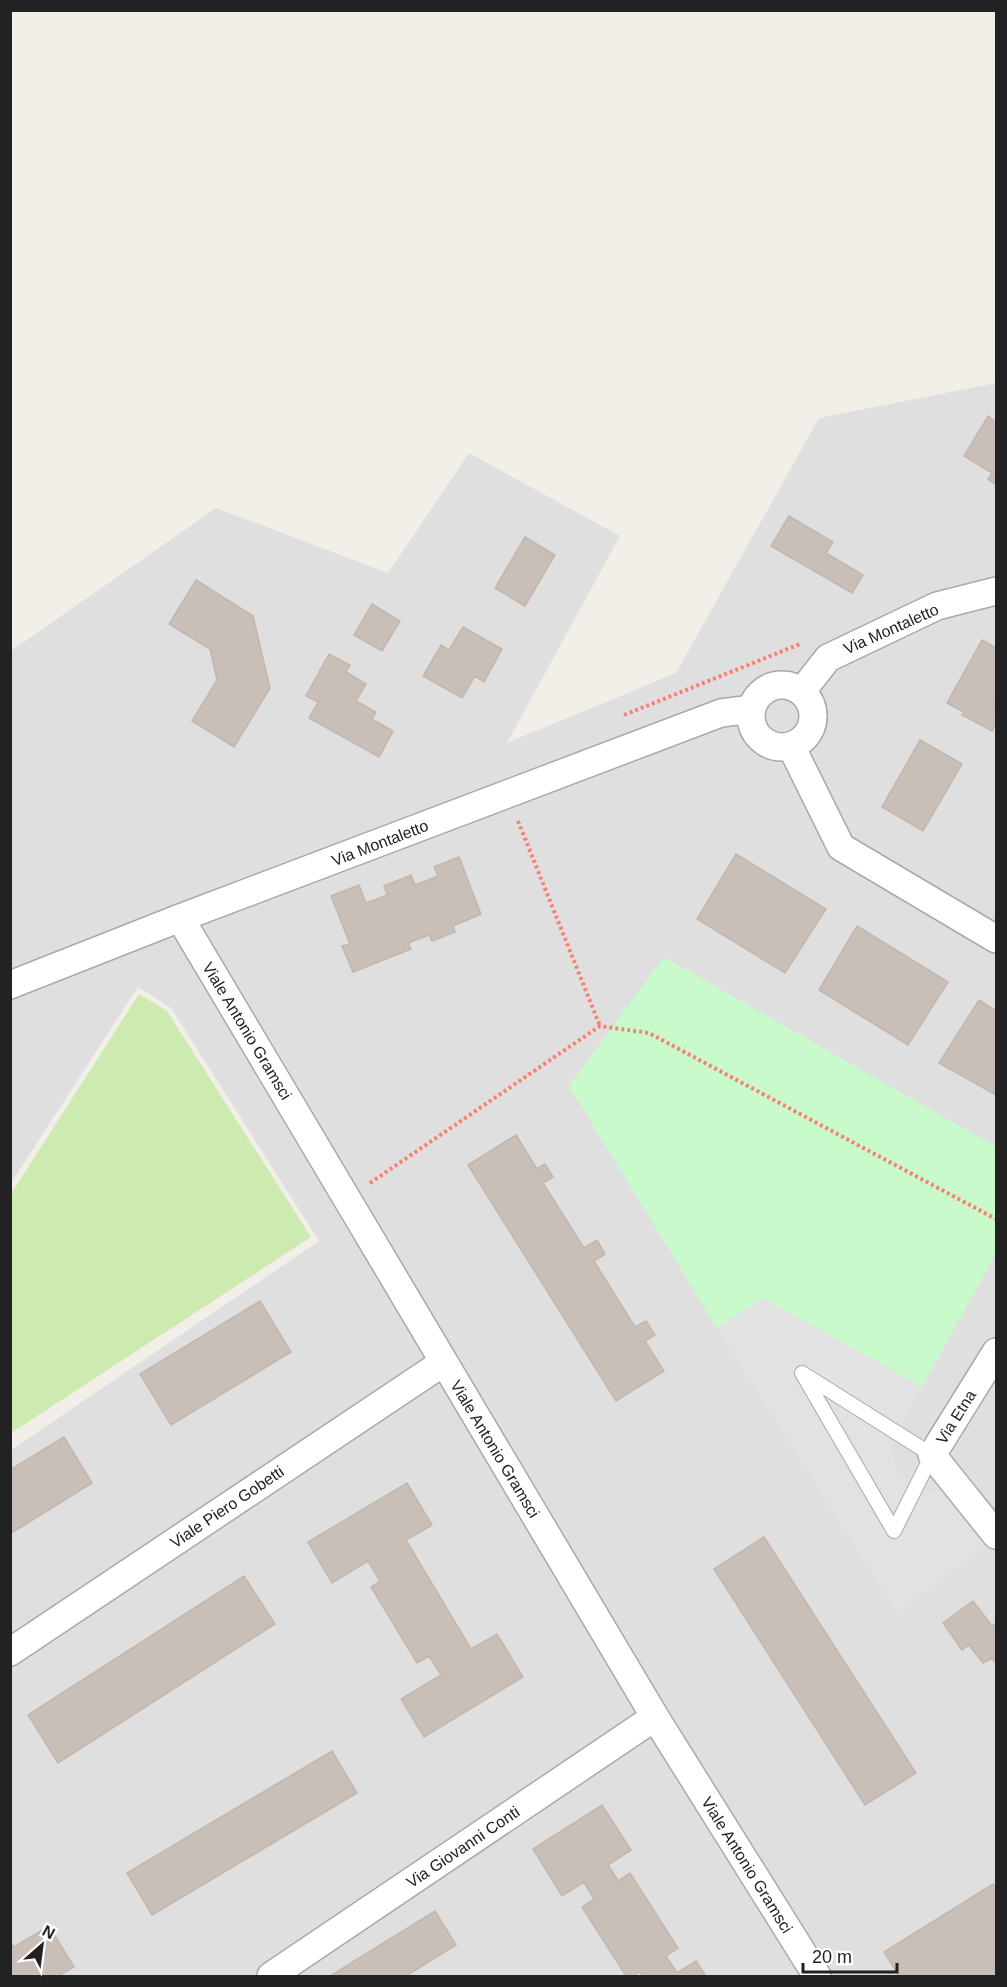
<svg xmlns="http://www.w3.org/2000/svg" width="1007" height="1987" viewBox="0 0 1007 1987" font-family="Helvetica,sans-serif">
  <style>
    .residential { fill: #e0dfdf }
    .grass { fill: #cdebb0 }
    .park { fill: #c8facc }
    .parking { fill: #e2e2e2 }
    .building { fill: #c7bfb8; stroke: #c4b6ab; stroke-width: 1.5 }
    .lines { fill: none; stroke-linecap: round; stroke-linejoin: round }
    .service-casing { stroke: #a9a9a9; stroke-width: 16 }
    .minor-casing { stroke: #a9a9a9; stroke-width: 30 }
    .path { stroke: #fa8072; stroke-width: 4; stroke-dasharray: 3 3; stroke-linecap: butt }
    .service { stroke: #fff; stroke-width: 14 }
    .minor { stroke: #fff; stroke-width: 27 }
    .labels { text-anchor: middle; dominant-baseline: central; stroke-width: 4.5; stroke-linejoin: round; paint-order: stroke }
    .street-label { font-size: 16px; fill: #222; stroke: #fff }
  </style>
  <rect width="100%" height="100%" fill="#f2efe9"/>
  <path class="residential" d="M996 383V1976H11V1450L319 1241 171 1008 138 987 11 1183V651L216 508 388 573 469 453 620 536 507 743 676 673 819 418Z"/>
  <path class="grass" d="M139 994 167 1011 311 1237 11 1433V1194Z"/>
  <path class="park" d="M664 957 996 1147V1253L922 1387 763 1298 717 1328 569 1086Z"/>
  <path class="parking" d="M763 1298 922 1387 897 1433 892 1449 896 1470 914 1490 949 1492 989 1542 897 1613 717 1328Z"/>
  <path class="building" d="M988 416 996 422V485L988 479 992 473 964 456Z
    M789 516 833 542 826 553 863 575 852 593 771 546Z
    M525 537 555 555 525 606 495 588Z
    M196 580 253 616 270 688 234 747 192 721 217 680 210 649 169 624Z
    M372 604 400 621 382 651 354 635Z
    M463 627 502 649 484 682 475 676 462 698 423 676 441 645 449 650Z
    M982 640 996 648V701L994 706 996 708V723L992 731 962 715 964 712 947 703Z
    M329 654 350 665 346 672 366 684 356 701 376 712 372 719 393 731 379 757 309 718 318 702 306 696Z
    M920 740 962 764 923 831 882 807Z
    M736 854 826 909 785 973 697 919Z
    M459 857 481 914 453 926 455 932 432 941 429 935 408 943 411 949 353 972 342 946 350 944 331 896 359 885 366 903 387 895 384 886 411 875 415 885 438 876 434 867Z
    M857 926 948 982 908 1045 819 990Z
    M979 1000 996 1011V1095L939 1063Z
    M516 1135 537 1169 545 1164 553 1177 543 1183 584 1248 597 1240 605 1254 594 1261 635 1327 646 1321 655 1335 645 1341 664 1371 616 1401 468 1165Z
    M260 1301 291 1352 171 1425 140 1374Z
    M64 1437 92 1483 10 1534V1470Z
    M407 1483 432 1525 406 1540 471 1649 497 1634 523 1677 424 1737 401 1699 441 1675 429 1656 417 1663 371 1587 380 1581 368 1561 332 1583 308 1542Z
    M764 1537 916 1773 865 1805 714 1569Z
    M244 1576 275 1624 58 1763 28 1715Z
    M973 1601 992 1626 996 1623V1664L992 1658 983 1663 969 1645 962 1650 943 1623Z
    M332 1751 357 1793 152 1915 127 1873Z
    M602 1805 631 1850 608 1865 618 1881 630 1873 678 1948 666 1956 677 1973 696 1961 706 1976H643L640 1972 634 1976H626L582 1907 594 1899 584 1882 562 1896 533 1849Z
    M993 1884 996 1889V1976H899L884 1952Z
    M435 1911 456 1945 406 1976H330Z
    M49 1926 74 1967 58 1976H10V1941L14 1947Z"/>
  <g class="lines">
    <defs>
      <path id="service" d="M802 1373 932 1455 894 1531Z"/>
      <path id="minor" d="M751 716a31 31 0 1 1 62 0a31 31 0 1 1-62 0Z
        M802 691 828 658 937 606 996 591
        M791 746 841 847 996 939
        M180 918 655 1717 817 1976
        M10 985 180 918 721 713 752 709
        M996 1352 932 1455 996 1535
        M10 1652 444 1362
        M271 1976 655 1717"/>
    </defs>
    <use href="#service" class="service-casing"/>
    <use href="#minor" class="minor-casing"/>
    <path class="path" d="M624 715 800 644
      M518 821 600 1026
      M370 1183 600 1026 649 1033 996 1219"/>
    <use href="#service" class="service"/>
    <use href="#minor" class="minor"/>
  </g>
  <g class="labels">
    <g class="street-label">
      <text transform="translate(891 629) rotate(-24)">Via Montaletto</text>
      <text transform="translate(380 843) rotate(-21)">Via Montaletto</text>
      <text transform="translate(247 1031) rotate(59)">Viale Antonio Gramsci</text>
      <text transform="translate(956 1417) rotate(-58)">Via Etna</text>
      <text transform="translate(495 1449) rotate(59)">Viale Antonio Gramsci</text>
      <text transform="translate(227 1507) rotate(-34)">Viale Piero Gobetti</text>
      <text transform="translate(463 1847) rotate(-34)">Via Giovanni Conti</text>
      <text transform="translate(747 1865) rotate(58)">Viale Antonio Gramsci</text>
    </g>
  </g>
  <rect width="1007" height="1987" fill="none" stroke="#222222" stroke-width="24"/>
  <g transform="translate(42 1945) rotate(28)" stroke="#ffffff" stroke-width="4.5" paint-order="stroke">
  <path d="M0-4.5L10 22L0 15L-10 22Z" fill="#222222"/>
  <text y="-9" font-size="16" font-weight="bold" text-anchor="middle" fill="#222222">N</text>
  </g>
  <path d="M803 1963v9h94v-9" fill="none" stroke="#222222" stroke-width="3"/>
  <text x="812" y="1963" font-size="18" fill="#222222" stroke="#ffffff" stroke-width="4.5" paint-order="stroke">20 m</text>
</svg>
